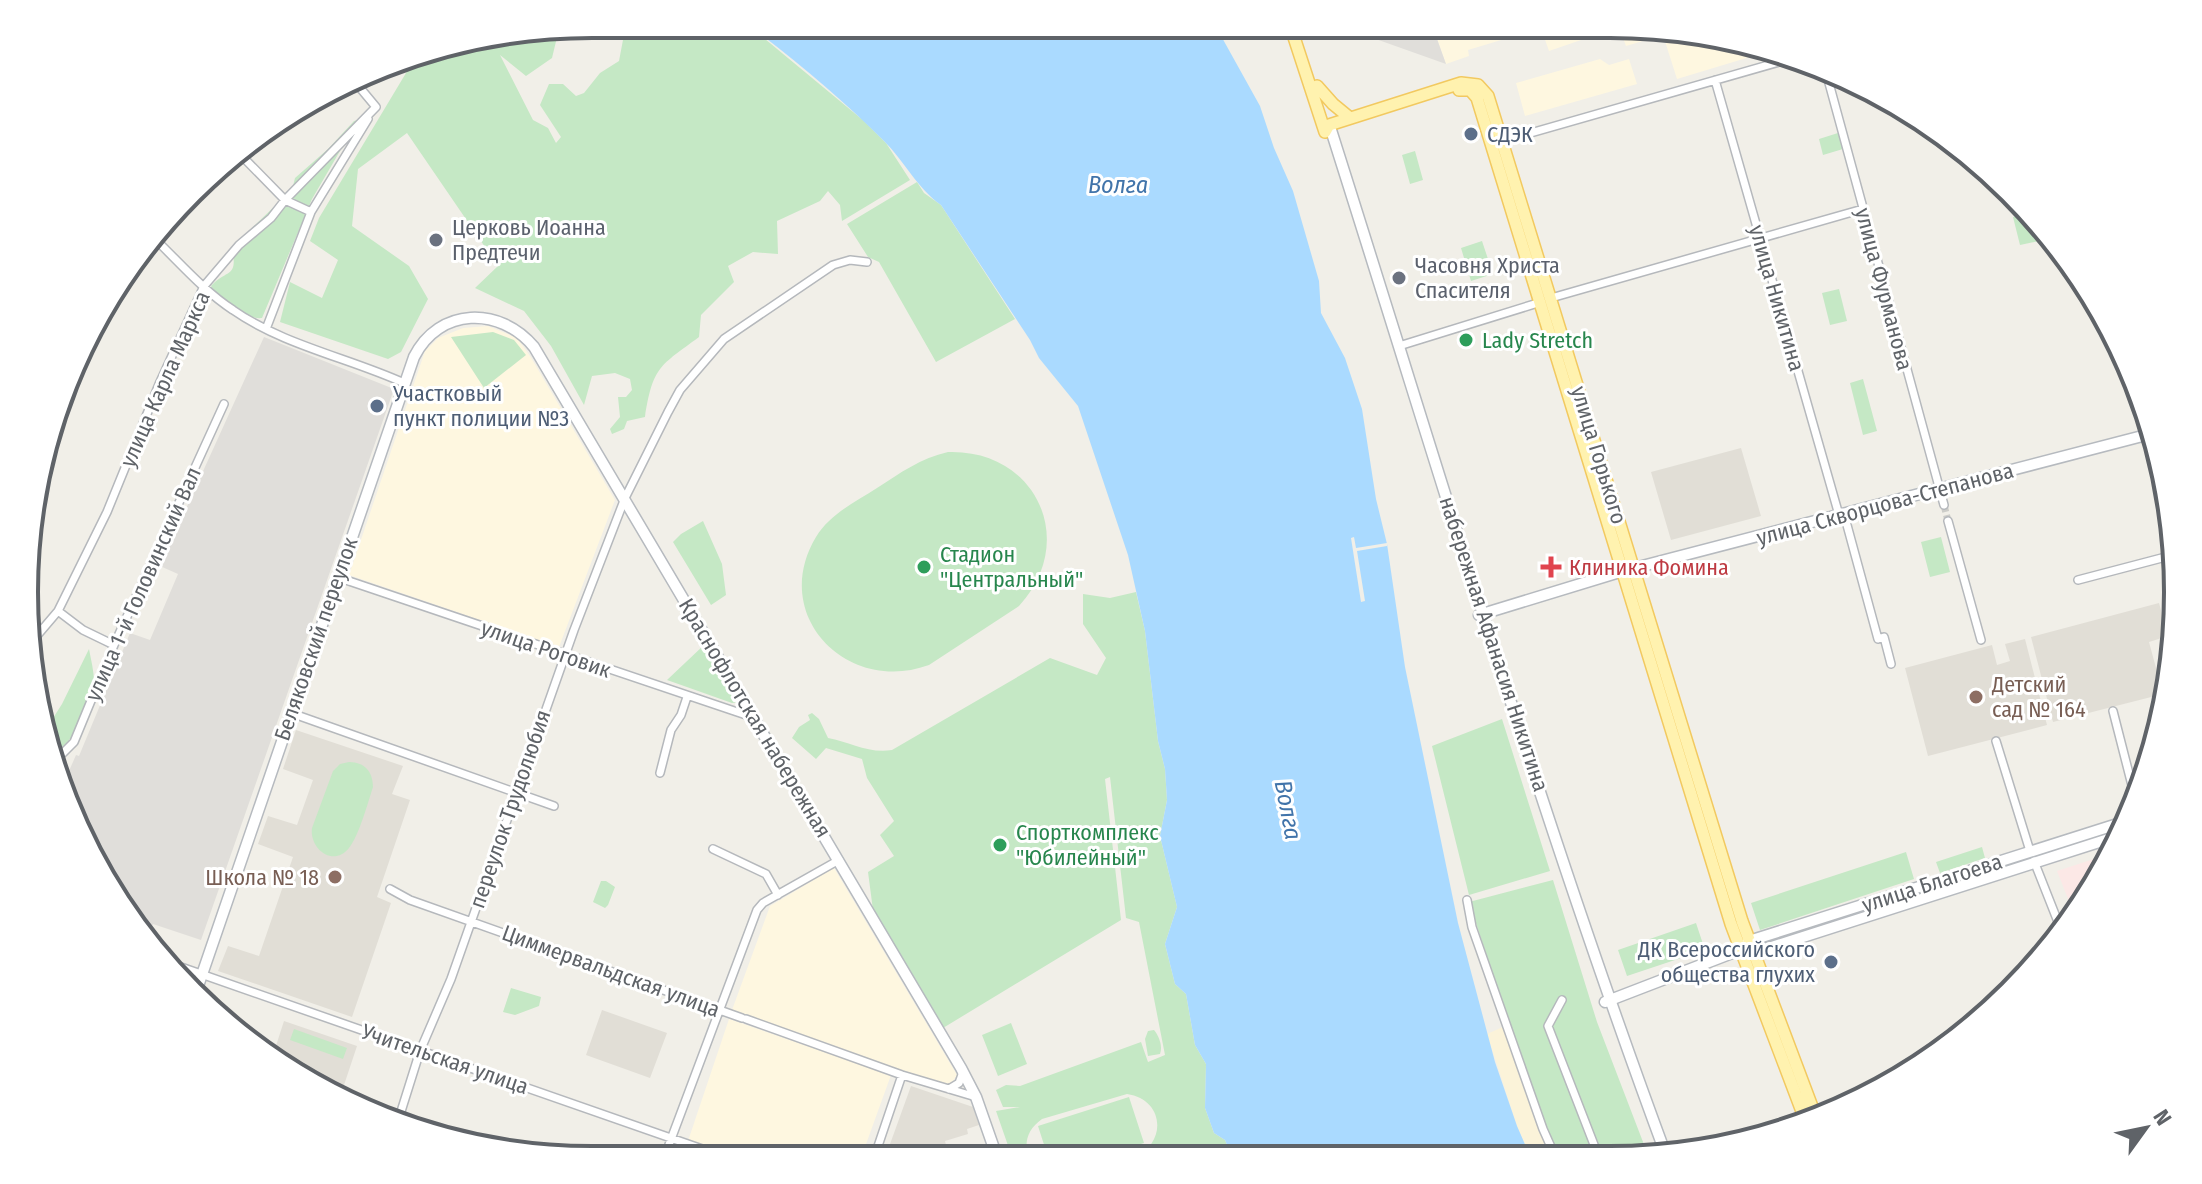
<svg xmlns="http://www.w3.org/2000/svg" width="2202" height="1184" viewBox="0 0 2202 1184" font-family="'Fira Sans Condensed',sans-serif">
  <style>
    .commercial { fill: #fef7e0 }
    .industrial { fill: #e0deda }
    .education { fill: #e1ded6 }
    .medical { fill: #fce8e6 }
    .green { fill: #c5e8c5 }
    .sand { fill: #fbf3d9 }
    .water { fill: #aadaff }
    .pier { fill: #f1efe8 }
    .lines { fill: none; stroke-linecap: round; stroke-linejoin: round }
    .street-tunnel { stroke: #ccccc8; stroke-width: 7; stroke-dasharray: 7 3.5; stroke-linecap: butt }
    .street-casing { stroke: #b5b8bc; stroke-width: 10 }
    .secondary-casing { stroke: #b6babf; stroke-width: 13 }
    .primary-casing { stroke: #f2c960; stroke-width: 14 }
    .street { stroke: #fff; stroke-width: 7 }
    .secondary { stroke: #fff; stroke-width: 10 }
    .primary { stroke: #fff2af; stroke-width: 11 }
    .service-dot { fill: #5c6f8a; stroke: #fff; stroke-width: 3 }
    .worship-dot { fill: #6b7280; stroke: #fff; stroke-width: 3 }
    .leisure-dot { fill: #2e9e5b; stroke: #fff; stroke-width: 3 }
    .health-dot { fill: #e0444e; stroke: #fff; stroke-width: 3 }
    .education-dot { fill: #8d6e63; stroke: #fff; stroke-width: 3 }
    .labels { text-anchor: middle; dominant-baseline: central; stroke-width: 6; stroke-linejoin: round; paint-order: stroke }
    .service-label { font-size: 22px; fill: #4e5e75; stroke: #fff; text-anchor: start }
    .worship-label { font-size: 22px; fill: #5b616d; stroke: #fff; text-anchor: start }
    .street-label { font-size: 22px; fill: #5f6368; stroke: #fff }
    .leisure-label { font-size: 22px; fill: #27864d; stroke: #fff; text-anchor: start }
    .health-label { font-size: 22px; fill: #be3a42; stroke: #fff; text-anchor: start }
    .education-label { font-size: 22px; fill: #785e54; stroke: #fff; text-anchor: start }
    .water-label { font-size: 24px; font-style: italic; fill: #4174aa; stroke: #fff }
    .rim { fill: none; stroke: #5f6368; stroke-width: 4 }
  </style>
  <rect width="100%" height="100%" fill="#f1efe8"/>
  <path class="commercial" d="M1432 25H1647L1757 43 1773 50 1677 79 1663 35 1626 46 1619 27 1549 51 1542 31 1534 30 1468 50 1469 56 1446 64Z
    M1600 59 1609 65 1629 59 1637 84 1525 116 1516 83Z
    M488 326 517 338 530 356 615 500 559 647 349 575 425 351 438 338 463 328Z
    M834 868 957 1075 951 1084 943 1085 732 1010 770 906Z
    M729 1019 891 1075 861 1158H738L688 1141Z"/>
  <path class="industrial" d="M1346 25H1432L1446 64 1356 32Z
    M264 337 394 389 201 940 153 924 147 938 67 810 62 787 76 755 79 756 130 633 150 640 178 574 160 566Z"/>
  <path class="education" d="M1741 448 1761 516 1671 540 1651 472Z
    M2159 603 2168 636 2149 642 2163 694 2053 722 2031 637Z
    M2025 639 2047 725 1928 756 1905 668 1992 645 1997 665 2010 661 2005 644Z
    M296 730 403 766 392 794 410 800 377 897 391 903 352 1017 218 971 228 946 259 956 293 857 258 844 268 816 297 825 313 780 283 769Z
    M602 1010 667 1033 650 1078 586 1055Z
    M284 1021 357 1046 340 1097 308 1084 273 1055Z
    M911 1086 973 1107 979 1125 967 1129 968 1134 945 1141 949 1158H885Z"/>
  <path class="medical" d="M2112 853 2102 876 2074 914 2057 871Z
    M161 960 202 974 196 992 165 967Z"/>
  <path class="green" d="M626 24H747L864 121 886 143 910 180 842 221 840 205 828 191 820 201 777 221 778 254 753 252 728 266 734 282 701 315 699 337C660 366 653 366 645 417L627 421 624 429 612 434 610 429 620 417 618 397H626L632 390 630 379 615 373 592 376 584 405 551 346 524 311 475 288 498 266 407 133 358 169 352 226 409 266 428 299 401 352 388 359 280 322 290 282 322 298 338 260 310 241 319 218 418 53 559 29 552 58 526 76 500 55 533 120 548 128 556 143 561 137 540 105 549 84H563L576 96 584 93 600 73 619 61Z
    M358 120 312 199 262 318C247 320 218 300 211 286 228 268 238 279 232 247L279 202 293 186 295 178 328 149 354 121Z
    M1838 133 1843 149 1823 155 1819 139Z
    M1415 151 1423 180 1410 184 1402 155Z
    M917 182 924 193 941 205 1015 319 936 362 879 262 868 257 847 224Z
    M2029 213 2053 238 2020 245 2013 217Z
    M1482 241 1493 274 1471 281 1461 248Z
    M1839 289 1847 321 1830 325 1822 293Z
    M493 332 514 340 526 355 484 388 451 337Z
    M1863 379 1877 431 1863 435 1850 383Z
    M948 452C1036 449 1079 541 1019 606L929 665C847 695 769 615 816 537 830 514 855 502 877 488 900 473 921 458 948 452Z
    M703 521 722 564 726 595 711 605 673 542 681 534Z
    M1941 537 1950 572 1930 577 1921 542Z
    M1136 592 1145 631 1158 741 1165 769 1167 800 1160 836 1177 907 1165 944 1175 984 1186 994 1195 1045 1206 1064 1205 1108 1214 1133 1225 1140 1232 1157H1134C1168 1143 1164 1099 1127 1094L1042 1119C1028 1129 1024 1141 1028 1157H1012L996 1111 1020 1107H1003L996 1090 1006 1085 1020 1086 1141 1042 1148 1062 1165 1055 1139 922 1126 918 1110 777 1105 779 1121 920 943 1028 873 910 868 872 894 856 880 835 894 821 867 778 862 759 826 748 816 759 792 738 799 727 810 720 808 715 812 713 819 719 828 738C850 742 869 754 892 750L1050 658 1097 675 1106 658 1083 624V594L1110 598Z
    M704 645 739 702 732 703 667 680Z
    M89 649C91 660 94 671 94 682 93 706 75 741 54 753L48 726 62 704Z
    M1502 719 1550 871 1469 895 1432 746Z
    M349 762C364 762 373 771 373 787 368 802 359 836 349 848 333 868 309 848 312 828L333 771 340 764Z
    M1982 847 1985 858 1940 873 1936 862Z
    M1906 852 1914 879 1760 930 1751 903Z
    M1553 880 1597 1022 1648 1155 1557 1156 1544 1128 1469 902Z
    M601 881H606L615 887 608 905 605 908 593 902Z
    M1696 923 1705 950 1627 976 1618 950Z
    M511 988 541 997 539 1006 515 1015 503 1012Z
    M1011 1023 1027 1064 998 1076 982 1035Z
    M294 1029 347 1048 343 1059 290 1040Z
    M1154 1030C1159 1036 1163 1046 1160 1054L1148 1056 1145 1039 1148 1031Z
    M1129 1097 1144 1143 1100 1157H1048L1038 1126Z"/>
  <path class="sand" d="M1505 1026 1554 1156H1530L1517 1126 1487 1034Z"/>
  <path class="water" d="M747 24 1215 25 1260 106 1274 148 1293 191 1319 281 1321 313 1345 358 1362 409 1376 499 1387 544 1405 667 1458 923 1495 1062 1517 1126 1530 1156 1232 1157 1225 1140 1214 1133 1205 1108 1206 1064 1195 1045 1186 994 1175 984 1165 944 1177 907 1160 836 1167 800 1165 769 1158 741 1145 631 1128 555 1078 406 1039 358 1030 340 941 205C917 188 905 162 884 141 843 100 794 59 747 24Z"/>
  <path class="pier" d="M1354 537 1356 548 1387 543V546L1357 551 1365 601 1361 602 1351 538Z"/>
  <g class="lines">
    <path class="street-tunnel" d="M1944 505 1948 521"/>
    <defs>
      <path id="street" d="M1826 72 1944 505
        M1715 80 1839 515
        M356 83 376 107
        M1499 142 1793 58
        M237 151 285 200 311 212
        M155 239C180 263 204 291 233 310 283 345 349 358 404 383
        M1551 298 1863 209
        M266 329 311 212 368 119
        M1399 346 1541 302
        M1844 514 1878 639 1884 637 1891 664
        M1948 521 1981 640
        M2169 556 2176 583
        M337 577 755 718
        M2078 580 2177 554
        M58 611 83 630 114 645
        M29 645 58 611 107 512 160 382 204 286 239 245 271 218 285 200 376 107
        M2113 711 2136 801
        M291 713 554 806
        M1996 741 2030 851
        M55 756 63 753 74 742 114 645 224 404
        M660 773 671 730 681 715 687 697
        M713 849 766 874 778 895
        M2034 861 2062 932
        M390 889 410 900 742 1018
        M1467 900 1472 927 1543 1129 1555 1156
        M161 960 728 1158
        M1562 1000 1548 1026 1598 1155
        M746 1019 902 1075 976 1097
        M949 1089 959 1083 963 1072
        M398 1121 420 1051 451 979 574 630 625 498 668 412 680 390 724 339 833 265 850 260 867 262
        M664 1158 757 910 763 903 839 860
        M874 1158 902 1075"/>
      <path id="secondary" d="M1331 130C1440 473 1541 818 1666 1155
        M1479 615 1623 571 2154 433
        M1746 951 1753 953 2121 835
        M196 992 414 357C439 307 500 306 534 347L961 1068 976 1097 997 1157
        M1605 1002 1740 950 1749 941 2127 821"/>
      <path id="primary" d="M1290 25 1325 132
        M1317 86 1333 104 1350 118
        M1459 90H1470L1477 98 1731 924 1806 1122
        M1325 132 1329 125 1461 83 1478 85 1488 96 1742 921 1817 1120"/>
    </defs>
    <use href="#street" class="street-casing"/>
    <use href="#secondary" class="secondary-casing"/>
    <use href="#primary" class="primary-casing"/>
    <use href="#street" class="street"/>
    <use href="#secondary" class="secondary"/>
    <use href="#primary" class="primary"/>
  </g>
  <g class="service-dot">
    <circle cx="1471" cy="134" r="8"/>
    <circle cx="377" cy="406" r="8"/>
    <circle cx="1831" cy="962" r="8"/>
  </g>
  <g class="worship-dot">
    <circle cx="436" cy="240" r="8"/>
    <circle cx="1399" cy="278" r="8"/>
  </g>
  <g class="leisure-dot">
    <circle cx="1466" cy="340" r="8"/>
    <circle cx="924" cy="567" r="8"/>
    <circle cx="1000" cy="845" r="8"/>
  </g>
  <path class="health-dot" d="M1547 555h8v8h8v8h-8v8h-8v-8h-8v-8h8z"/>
  <g class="education-dot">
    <circle cx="1976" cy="697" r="8"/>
    <circle cx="335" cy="877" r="8"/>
  </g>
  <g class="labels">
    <g class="service-label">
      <text x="1487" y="134">СДЭК</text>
      <text x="393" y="393">Участковый<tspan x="393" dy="25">пункт полиции №3</tspan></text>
      <text x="1815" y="949" text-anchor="end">ДК Всероссийского<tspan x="1815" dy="25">общества глухих</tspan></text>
    </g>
    <g class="worship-label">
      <text x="452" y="227">Церковь Иоанна<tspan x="452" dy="25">Предтечи</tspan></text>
      <text x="1415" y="265">Часовня Христа<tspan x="1415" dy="25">Спасителя</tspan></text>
    </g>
    <g class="street-label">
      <text transform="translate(1884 289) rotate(75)">улица Фурманова</text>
      <text transform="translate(1777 298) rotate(74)">улица Никитина</text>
      <text transform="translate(165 379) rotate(-66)">улица Карла Маркса</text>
      <text transform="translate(1599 455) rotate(73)">улица Горького</text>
      <text transform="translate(1885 504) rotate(-15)">улица Скворцова-Степанова</text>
      <text transform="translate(143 584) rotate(-66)">улица 1-й Головинский Вал</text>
      <text transform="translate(316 639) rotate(-71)">Беляковский переулок</text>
      <text transform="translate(1494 644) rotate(72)">набережная Афанасия Никитина</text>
      <text transform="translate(546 649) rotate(19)">улица Роговик</text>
      <text transform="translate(755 718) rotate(59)">Краснофлотская набережная</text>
      <text transform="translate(510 809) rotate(-71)">переулок Трудолюбия</text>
      <text transform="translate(1932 883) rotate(-18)">улица Благоева</text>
      <text transform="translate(611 971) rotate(20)">Циммервальдская улица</text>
      <text transform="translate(445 1059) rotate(19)">Учительская улица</text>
    </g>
    <g class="leisure-label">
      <text x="1482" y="340">Lady Stretch</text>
      <text x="940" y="554">Стадион<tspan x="940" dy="25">"Центральный"</tspan></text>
      <text x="1016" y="832">Спорткомплекс<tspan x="1016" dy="25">"Юбилейный"</tspan></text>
    </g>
    <g class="health-label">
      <text x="1569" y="567">Клиника Фомина</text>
    </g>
    <g class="education-label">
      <text x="1992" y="684">Детский<tspan x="1992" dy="25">сад № 164</tspan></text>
      <text x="319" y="877" text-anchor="end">Школа № 18</text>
    </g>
    <g class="water-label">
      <text x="1118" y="185">Волга</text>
      <text transform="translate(1288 810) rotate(79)">Волга</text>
    </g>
  </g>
  <path d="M0 0H2202V1184H0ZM592 38H1610A554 554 0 0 1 2164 592V592A554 554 0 0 1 1610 1146H592A554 554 0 0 1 38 592V592A554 554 0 0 1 592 38Z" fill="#fff" fill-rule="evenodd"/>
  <path class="rim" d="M592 38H1610A554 554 0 0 1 2164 592V592A554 554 0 0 1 1610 1146H592A554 554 0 0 1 38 592V592A554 554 0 0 1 592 38Z"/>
  <g transform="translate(2146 1128) rotate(57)" stroke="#ffffff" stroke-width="6" paint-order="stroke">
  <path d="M0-6L14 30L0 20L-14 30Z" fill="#5f6368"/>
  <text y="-12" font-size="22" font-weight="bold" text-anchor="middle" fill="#5f6368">N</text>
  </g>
</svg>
